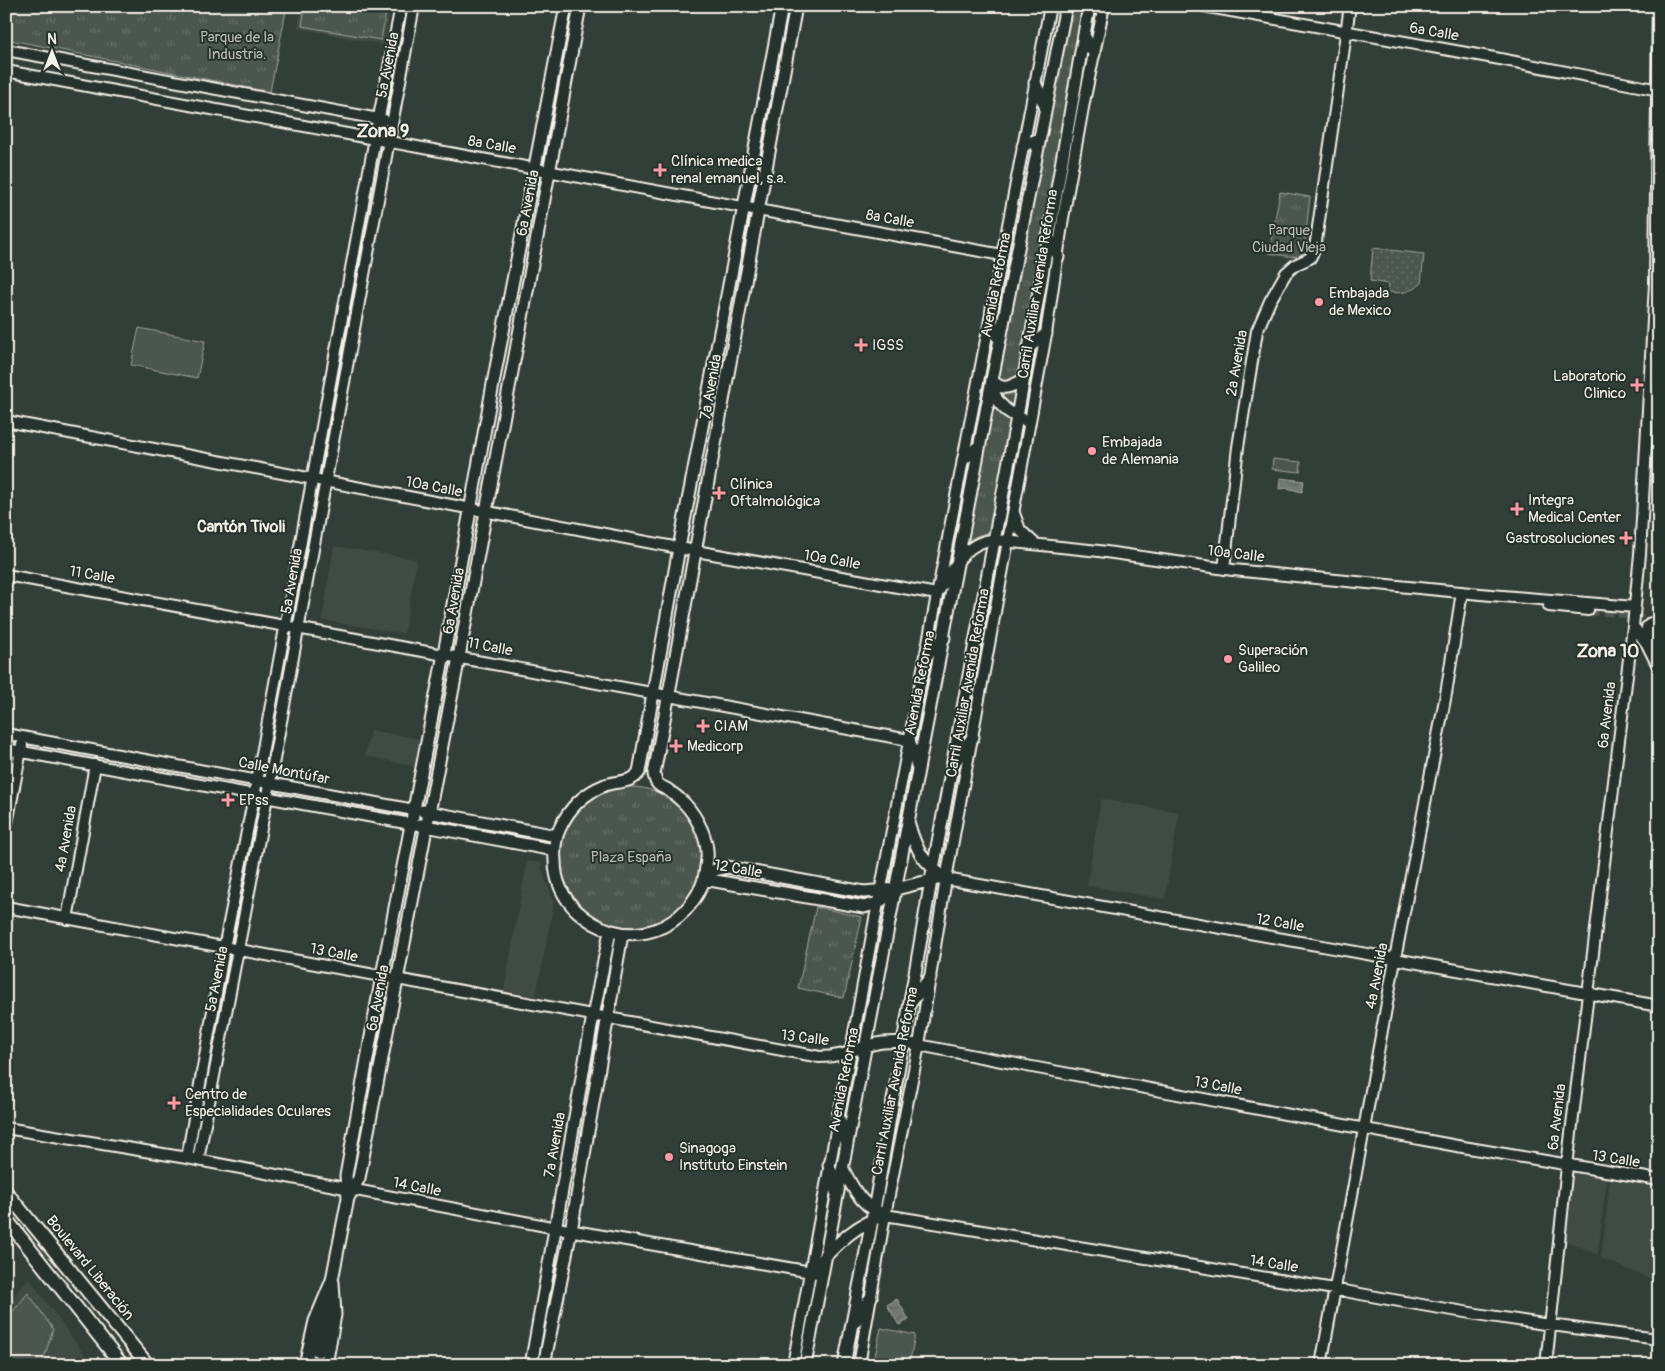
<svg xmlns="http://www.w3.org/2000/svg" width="1665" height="1371" viewBox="0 0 1665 1371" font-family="Pangolin,sans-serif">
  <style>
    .built { fill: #404b44 }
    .grass { fill: #4c564f; stroke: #a0a49c }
    .park { fill: url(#park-tufts); stroke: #a0a49c }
    .garden { fill: url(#garden-dots); stroke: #a0a49c }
    .water { fill: url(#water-waves); stroke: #a6a9a1 }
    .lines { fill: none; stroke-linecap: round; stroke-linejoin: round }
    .secondary-tunnel { stroke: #4f5952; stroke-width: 10; stroke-dasharray: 10 5; stroke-linecap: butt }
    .primary-tunnel { stroke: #4f5952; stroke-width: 11; stroke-dasharray: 11 5.5; stroke-linecap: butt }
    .secondary-casing { stroke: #f4f1e8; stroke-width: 14 }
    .primary-casing { stroke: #f4f1e8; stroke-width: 15 }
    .highway-casing { stroke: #f4f1e8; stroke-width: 16 }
    .secondary { stroke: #26332d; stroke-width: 10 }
    .primary { stroke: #26332d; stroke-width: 11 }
    .highway { stroke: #26332d; stroke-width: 12 }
    .poi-dot { fill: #ff9aa2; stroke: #26332d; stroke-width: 2 }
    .labels { text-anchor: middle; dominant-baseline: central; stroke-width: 4; stroke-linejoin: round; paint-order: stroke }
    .street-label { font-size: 15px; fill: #f4f1e8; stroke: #26332d }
    .park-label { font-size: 15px; fill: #b9bbb2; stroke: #26332d }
    .poi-label { font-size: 15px; fill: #f4f1e8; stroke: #26332d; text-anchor: start }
    .neighbourhood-label { font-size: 16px; font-weight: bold; fill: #f4f1e8; stroke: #26332d }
    .quarter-label { font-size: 18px; font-weight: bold; fill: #f4f1e8; stroke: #26332d }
  </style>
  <defs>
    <pattern id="park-tufts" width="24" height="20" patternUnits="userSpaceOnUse" patternTransform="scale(1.25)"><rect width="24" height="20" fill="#4c564f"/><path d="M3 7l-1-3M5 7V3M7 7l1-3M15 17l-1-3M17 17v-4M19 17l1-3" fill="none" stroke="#666f68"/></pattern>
    <pattern id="garden-dots" width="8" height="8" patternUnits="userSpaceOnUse" patternTransform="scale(1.25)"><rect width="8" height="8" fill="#4c564f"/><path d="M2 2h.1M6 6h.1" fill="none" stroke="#666f68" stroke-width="1.8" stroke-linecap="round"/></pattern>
    <pattern id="water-waves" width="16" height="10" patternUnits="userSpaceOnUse" patternTransform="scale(1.25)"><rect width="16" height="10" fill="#727972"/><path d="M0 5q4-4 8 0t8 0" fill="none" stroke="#60635e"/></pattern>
  </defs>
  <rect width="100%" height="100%" fill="#323e38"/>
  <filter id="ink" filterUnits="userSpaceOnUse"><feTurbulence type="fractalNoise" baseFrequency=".02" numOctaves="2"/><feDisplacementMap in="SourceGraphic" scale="10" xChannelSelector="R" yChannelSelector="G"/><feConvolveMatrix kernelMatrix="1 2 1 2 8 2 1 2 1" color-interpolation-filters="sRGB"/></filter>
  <g filter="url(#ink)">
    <path class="built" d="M301 6H391L384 45 298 28Z
      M334 546 417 559 404 634 322 620Z
      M370 730 420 739 416 767 365 756Z
      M1101 799 1179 812 1165 899 1087 886Z
      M527 861 541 863 542 870 554 903 536 996 504 991Z
      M1572 1170 1607 1176 1598 1255 1564 1240Z
      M1610 1180 1659 1188V1283L1601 1258Z
      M29 1278 92 1365H6V1305Z"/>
    <path class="grass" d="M139 328 205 341 197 378 131 365Z
      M1273 459 1301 462 1300 472 1272 469Z
      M28 1293 53 1329 42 1365H6V1320Z
      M881 1328 915 1335 909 1365H873Z"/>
    <path class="park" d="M6 6H287L270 92 6 39Z
      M305 6H387L381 40 302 26Z
      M1059 6H1083L992 522 988 533C970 535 962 546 953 561Z
      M1280 192 1310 197 1304 251 1299 257 1287 256 1269 253Z
      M561 857a70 70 0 1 1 140 0a70 70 0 1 1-140 0Z
      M816 907 862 917 844 998 798 988Z"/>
    <path class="garden" d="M1373 248 1424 254 1421 284C1410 292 1402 294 1388 292L1389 284 1370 281Z"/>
    <path class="water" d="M1280 478 1304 481 1302 492 1287 488 1279 489Z
      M897 1299 909 1320 899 1325 887 1305Z"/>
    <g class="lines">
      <path class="secondary-tunnel" d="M1588 610C1608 612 1637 609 1649 628"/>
      <path class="primary-tunnel" d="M316 1365 318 1351"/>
      <defs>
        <path id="secondary" d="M1203 6 1500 59 1659 90
          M6 50 384 120
          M6 71 1002 255
          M6 421 679 548 937 594C951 572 965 540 994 540L1099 551 1233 570 1491 595 1635 607
          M1014 513 1020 530 1034 543
          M1224 569 1238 447 1257 331 1270 301 1286 273 1295 265 1310 258 1315 248 1350 6
          M6 575 909 740
          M1549 606 1588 610
          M1633 626 1647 644 1659 668
          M1649 628 1659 644
          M1647 643V627L1651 623H1659
          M6 734 414 810
          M6 749 411 824
          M6 829 22 745
          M932 880 946 879 1659 1006
          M6 907 820 1057C844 1057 853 1049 875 1044 884 1041 893 1042 903 1042L1032 1067 1457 1146 1659 1180
          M67 919 95 765
          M6 1128 187 1158 551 1227 817 1273
          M187 1158 224 948 257 781 377 127 401 6
          M198 1160 267 797 414 6
          M885 1215 1334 1289C1442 1310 1550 1326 1659 1339
          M793 1365 875 919 1050 6
          M859 1365 885 1215 919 1045 946 879 1046 334 1063 218 1084 102 1104 6
          M1321 1365 1395 959 1446 694 1462 592
          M1546 1365 1567 1166 1633 626 1640 554 1655 284 1658 6"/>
        <path id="primary" d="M782 6 679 548 639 772C632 783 617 781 605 785 585 793 569 808 560 828 555 838 554 850 555 861 555 880 563 898 577 911 619 950 679 937 702 885 705 877 706 868 707 859 709 841 698 818 685 804 680 799 674 794 668 790 665 788 661 787 658 784 655 781 655 778 654 774L796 6
          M1084 35 1094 54
          M1035 83 1045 106
          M1023 146 1039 139
          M1048 236 1058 257
          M992 308C991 322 991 329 1000 340
          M1028 348 1046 334
          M992 380C1002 392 1011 387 1023 380
          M992 385C995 406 1011 415 1029 422
          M963 460 980 445
          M925 657 944 638
          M909 740 918 769
          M954 763 973 737
          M423 811 557 836
          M420 825 554 850
          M909 825C917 853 924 862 946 879
          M704 879 715 870 727 867 864 892 896 889 932 880
          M704 879 864 907 878 903 896 889
          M911 1002 930 978
          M838 1115 846 1145
          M829 1165 836 1192
          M843 1169C851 1185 861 1205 879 1212
          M348 1198 346 1176 383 970 444 654 495 373 566 6
          M810 1272C834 1248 851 1226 885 1215
          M855 1322 871 1297
          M318 1351 328 1302
          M305 1365 315 1321 332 1280 348 1198 359 1178 459 657 580 6
          M326 1365 335 1315 333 1282
          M531 1365 592 1021 610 931
          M544 1365 572 1225 622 934
          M805 1365 992 380 1066 6
          M844 1365 874 1210 933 869 1017 417 1089 6"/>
        <path id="highway" d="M6 1192 148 1365
          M6 1219 122 1365"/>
      </defs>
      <use href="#secondary" class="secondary-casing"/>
      <use href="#primary" class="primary-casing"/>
      <use href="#highway" class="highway-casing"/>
      <use href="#secondary" class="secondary"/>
      <use href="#primary" class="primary"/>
      <use href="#highway" class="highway"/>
    </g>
  </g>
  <g class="poi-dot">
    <path d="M657.5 162.5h5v5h5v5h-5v5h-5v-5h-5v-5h5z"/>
    <circle cx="1319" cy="302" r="5"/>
    <path d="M858.5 337.5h5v5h5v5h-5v5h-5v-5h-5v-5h5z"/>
    <path d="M1634.5 377.5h5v5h5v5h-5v5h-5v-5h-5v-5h5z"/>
    <circle cx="1092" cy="451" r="5"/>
    <path d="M716.5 485.5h5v5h5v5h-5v5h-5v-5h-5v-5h5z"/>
    <path d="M1514.5 501.5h5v5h5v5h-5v5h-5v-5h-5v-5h5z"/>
    <path d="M1623.5 530.5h5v5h5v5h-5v5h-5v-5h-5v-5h5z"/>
    <circle cx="1228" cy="659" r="5"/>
    <path d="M700.5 718.5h5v5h5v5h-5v5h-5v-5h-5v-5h5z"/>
    <path d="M673.5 738.5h5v5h5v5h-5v5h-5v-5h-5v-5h5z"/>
    <path d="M225.5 792.5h5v5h5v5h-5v5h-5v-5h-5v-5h5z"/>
    <path d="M171.5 1095.5h5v5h5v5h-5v5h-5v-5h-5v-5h5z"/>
    <circle cx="669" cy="1157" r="5"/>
  </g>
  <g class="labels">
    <g class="street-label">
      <text transform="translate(1434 32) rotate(10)">6a Calle</text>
      <text transform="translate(388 65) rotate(-79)">5a Avenida</text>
      <text transform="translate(492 145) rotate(10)">8a Calle</text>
      <text transform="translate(528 203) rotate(-79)">6a Avenida</text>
      <text transform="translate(890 219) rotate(10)">8a Calle</text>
      <text transform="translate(1038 284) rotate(-81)">Carril Auxiliar Avenida Reforma</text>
      <text transform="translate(996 285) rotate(-79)">Avenida Reforma</text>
      <text transform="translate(1237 363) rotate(-80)">2a Avenida</text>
      <text transform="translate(711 387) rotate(-80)">7a Avenida</text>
      <text transform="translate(434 487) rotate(11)">10a Calle</text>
      <text transform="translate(1236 554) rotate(7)">10a Calle</text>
      <text transform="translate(832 560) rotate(10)">10a Calle</text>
      <text transform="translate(92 575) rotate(10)">11 Calle</text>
      <text transform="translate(292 581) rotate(-80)">5a Avenida</text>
      <text transform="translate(454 601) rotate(-80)">6a Avenida</text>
      <text transform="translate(490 647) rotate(11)">11 Calle</text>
      <text transform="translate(920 683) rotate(-79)">Avenida Reforma</text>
      <text transform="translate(968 683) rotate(-80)">Carril Auxiliar Avenida Reforma</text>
      <text transform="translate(1607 715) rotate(-83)">6a Avenida</text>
      <text transform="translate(284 771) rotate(11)">Calle Montúfar</text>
      <text transform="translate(66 839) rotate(-80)">4a Avenida</text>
      <text transform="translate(738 869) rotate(10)">12 Calle</text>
      <text transform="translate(1280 923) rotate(10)">12 Calle</text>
      <text transform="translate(334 953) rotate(11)">13 Calle</text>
      <text transform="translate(1377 976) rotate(-79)">4a Avenida</text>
      <text transform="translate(217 979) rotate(-79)">5a Avenida</text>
      <text transform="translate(378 998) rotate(-79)">6a Avenida</text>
      <text transform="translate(805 1038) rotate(7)">13 Calle</text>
      <text transform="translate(844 1080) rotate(-79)">Avenida Reforma</text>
      <text transform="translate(895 1081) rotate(-79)">Carril Auxiliar Avenida Reforma</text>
      <text transform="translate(1218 1086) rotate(11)">13 Calle</text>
      <text transform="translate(1557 1117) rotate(-83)">6a Avenida</text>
      <text transform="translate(555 1145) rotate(-80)">7a Avenida</text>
      <text transform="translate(1616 1159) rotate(9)">13 Calle</text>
      <text transform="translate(417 1187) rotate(11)">14 Calle</text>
      <text transform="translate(1274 1264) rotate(9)">14 Calle</text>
      <text transform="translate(90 1268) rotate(51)">Boulevard Liberación</text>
    </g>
    <g class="park-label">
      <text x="237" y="37">Parque de la<tspan x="237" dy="17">Industria.</tspan></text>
      <text x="1289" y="230">Parque<tspan x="1289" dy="17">Ciudad Vieja</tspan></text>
      <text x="631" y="857">Plaza España</text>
    </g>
    <g class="poi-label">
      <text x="671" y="161">Clínica medica<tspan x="671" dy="17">renal emanuel, s.a.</tspan></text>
      <text x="1329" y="293">Embajada<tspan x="1329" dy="17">de Mexico</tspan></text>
      <text x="872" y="345">IGSS</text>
      <text x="1626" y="376" text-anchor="end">Laboratorio<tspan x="1626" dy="17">Clinico</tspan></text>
      <text x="1102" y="442">Embajada<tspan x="1102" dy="17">de Alemania</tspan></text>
      <text x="730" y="484">Clínica<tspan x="730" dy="17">Oftalmológica</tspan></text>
      <text x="1528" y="500">Integra<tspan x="1528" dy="17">Medical Center</tspan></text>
      <text x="1615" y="538" text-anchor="end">Gastrosoluciones</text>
      <text x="1238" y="650">Superación<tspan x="1238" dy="17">Galileo</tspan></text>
      <text x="714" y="726">CIAM</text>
      <text x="687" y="746">Medicorp</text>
      <text x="239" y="800">EPss</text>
      <text x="185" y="1094">Centro de<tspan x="185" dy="17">Especialidades Oculares</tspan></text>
      <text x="679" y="1148">Sinagoga<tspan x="679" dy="17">Instituto Einstein</tspan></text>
    </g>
    <g class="neighbourhood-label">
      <text x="241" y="527">Cantón Tivoli</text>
    </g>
    <g class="quarter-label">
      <text x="383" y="131">Zona 9</text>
      <text x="1608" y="651">Zona 10</text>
    </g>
  </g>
  <rect width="1665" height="1371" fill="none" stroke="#26332d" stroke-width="25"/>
  <rect x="12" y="12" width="1640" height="1346" fill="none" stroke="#f4f1e8" stroke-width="2" filter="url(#ink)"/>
  <g transform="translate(52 52)" stroke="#26332d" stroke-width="4" paint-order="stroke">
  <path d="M0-4L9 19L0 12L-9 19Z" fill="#f4f1e8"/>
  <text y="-8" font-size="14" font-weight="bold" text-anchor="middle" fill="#f4f1e8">N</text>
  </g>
</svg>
